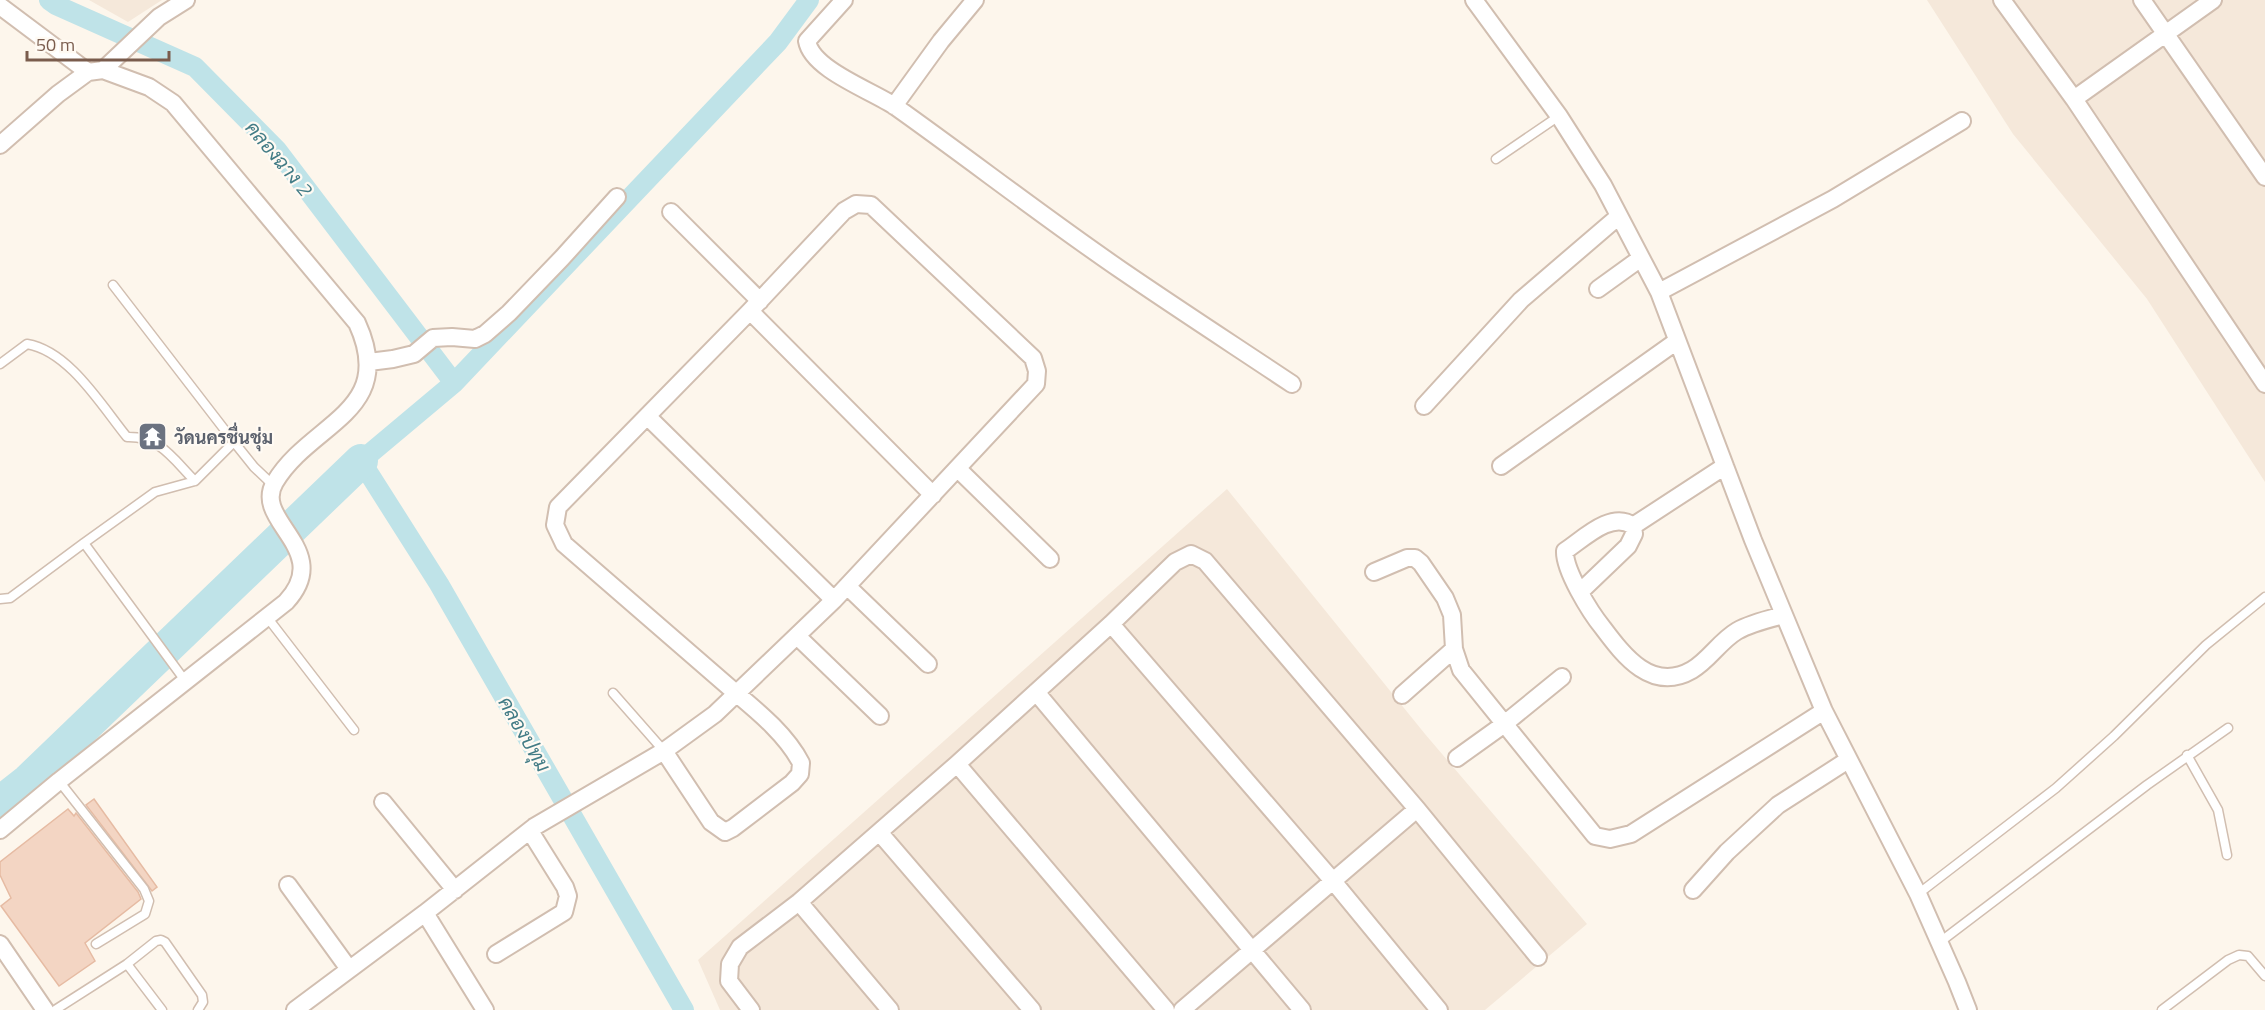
<svg xmlns="http://www.w3.org/2000/svg" width="2265" height="1010" viewBox="0 0 2265 1010" font-family="'Titillium Web',Sarabun,sans-serif">
  <style>
    .residential { fill: #f5e8da }
    .lines { fill: none; stroke-linecap: round; stroke-linejoin: round }
    .canal { stroke: #bfe3e8; stroke-width: 20 }
    .river { stroke: #bfe3e8; stroke-width: 34 }
    .building { fill: #f3d5c3; stroke: #e6bba3; stroke-width: 1.5 }
    .service-casing { stroke: #d1beb0; stroke-width: 11 }
    .minor-casing { stroke: #d1beb0; stroke-width: 20 }
    .service { stroke: #fff; stroke-width: 8 }
    .minor { stroke: #fff; stroke-width: 16 }
    .labels { text-anchor: middle; dominant-baseline: central; stroke-width: 4.5; stroke-linejoin: round; paint-order: stroke }
    .worship-label { font-size: 18px; font-weight: bold; fill: #5b616d; stroke: #fffaf3; text-anchor: start }
    .water-label { font-size: 20px; font-style: italic; fill: #437c86; stroke: #fffaf3 }
  </style>
  <rect width="100%" height="100%" fill="#fdf6ec"/>
  <path class="residential" d="M89 0H162L128 22Z
    M1927 0H2265V482L2147 299 2013 134Z
    M1227 489 1425 734 1587 924 1485 1010H720L698 960Z"/>
  <g class="lines">
    <path class="canal" d="M49 0 56 5 195 67 277 150 454 383
      M684 1010 439 584 361 461 454 383 778 42 809 0"/>
    <path class="river" d="M0 803 28 781 361 461"/>
  </g>
  <path class="building" d="M94 799 157 887 152 891 86 805Z
    M68 809 74 816 76 813 138 892 141 899 85 943 95 961 59 986 1 906 11 898 0 875V862Z"/>
  <g class="lines">
    <defs>
      <path id="service" d="M1496 159 1559 116
        M113 285 234 442
        M0 364 27 344C69 351 101 405 127 437 160 436 173 459 195 481
        M0 599 10 598 84 543
        M267 617 354 730
        M186 682 84 543 155 492 195 481 234 442 254 467 273 485
        M613 693 664 751
        M2187 755 2218 810 2227 855
        M59 781 144 889 149 901 145 914 96 944
        M1918 894 2056 788 2114 736 2206 645 2265 597
        M1940 942 2147 785 2228 728
        M127 964 162 1010
        M55 1010 127 964 156 941 161 940 165 942 202 995 203 1002 198 1010
        M2162 1010 2228 960 2239 955 2248 956 2265 976"/>
      <path id="minor" d="M844 0 807 41C812 70 873 91 896 107 972 161 1045 218 1121 270 1178 309 1235 346 1292 384
        M1474 0 1559 116 1603 185 1659 292 1753 540 1824 711 1918 894 1957 982 1968 1010
        M2002 0 2074 99 2265 384
        M2142 0 2265 177
        M0 6 88 72
        M2074 99 2213 0
        M894 106 941 41 975 0
        M0 145 58 94 88 72 103 70 159 17 186 0
        M671 212 760 301
        M1598 289 1641 258
        M1659 292 1833 199 1962 121
        M750 311 933 495
        M369 362 393 359 414 354 433 338 452 337 475 339 485 334 509 313 562 258 617 197
        M1424 406 1521 300 1619 216
        M647 416 834 600
        M1501 466 1677 341
        M1725 466 1633 526C1612 510 1583 539 1565 551 1564 570 1590 612 1603 628 1624 656 1652 693 1692 670 1709 660 1720 641 1737 631 1751 623 1769 619 1784 615
        M958 469 1050 559
        M1374 572 1407 558H1415L1421 563 1445 598 1452 615 1454 649 1461 670 1595 836 1610 839 1631 834 1824 711
        M847 586 928 664
        M1581 591 1628 546 1634 534 1633 526
        M1111 624 1333 881 1439 1010
        M797 636 880 716
        M1036 692 1302 1010
        M1402 695 1454 649
        M1457 758 1503 725 1562 677
        M957 764 1166 1010
        M383 802 455 890
        M0 830 59 781 286 602C335 549 251 521 275 482 311 422 398 412 357 323L173 103 149 87 103 70
        M879 832 1032 1010
        M288 885 349 969
        M1693 890 1727 852 1778 805 1848 760
        M799 902 890 1010
        M425 913 485 1010
        M0 944 45 1010
        M496 954 564 912 568 896 565 887 530 831
        M295 1010 425 913 534 827 664 751 715 714 834 600 1036 384 1037 371 1033 358 871 205 856 204 844 211 750 311 558 507 555 525 564 544 737 694C761 714 787 736 801 763L800 774 792 783 733 828 725 832 711 822 664 751
        M751 1010 729 981 730 964 740 947 799 902 957 764 1111 624 1175 562 1191 554 1205 561 1417 809 1538 957
        M1182 1010 1417 809"/>
    </defs>
    <use href="#service" class="service-casing"/>
    <use href="#minor" class="minor-casing"/>
    <use href="#service" class="service"/>
    <use href="#minor" class="minor"/>
  </g>
  <defs>
    <symbol id="temple-square" viewBox="-11 -11 22 22"><rect x="-9" y="-9" width="18" height="18" rx="4" fill="#6b7280" stroke="#fffaf3"/><path d="M0-6L5-2H3V0L6.5 2.5H4V6H1.5V3h-3V6H-4V2.5H-6.5L-3 0V-2H-5Z" fill="#fff"/></symbol>
  </defs>
  <g fill-rule="evenodd">
    <use href="#temple-square" x="136" y="420" width="33" height="33"/>
  </g>
  <g class="labels">
    <g class="worship-label">
      <text x="174" y="437">วัดนครชื่นชุ่ม</text>
    </g>
    <g class="water-label">
      <text transform="translate(279 158) rotate(50)">คลองฉาง 2</text>
      <text transform="translate(525 734) rotate(60)">คลองปทุม</text>
    </g>
  </g>
  <path d="M27 51v9h142v-9" fill="none" stroke="#7a5c4d" stroke-width="3"/>
  <text x="36" y="51" font-size="18" fill="#7a5c4d" stroke="#fffaf3" stroke-width="4.5" paint-order="stroke">50 m</text>
</svg>
